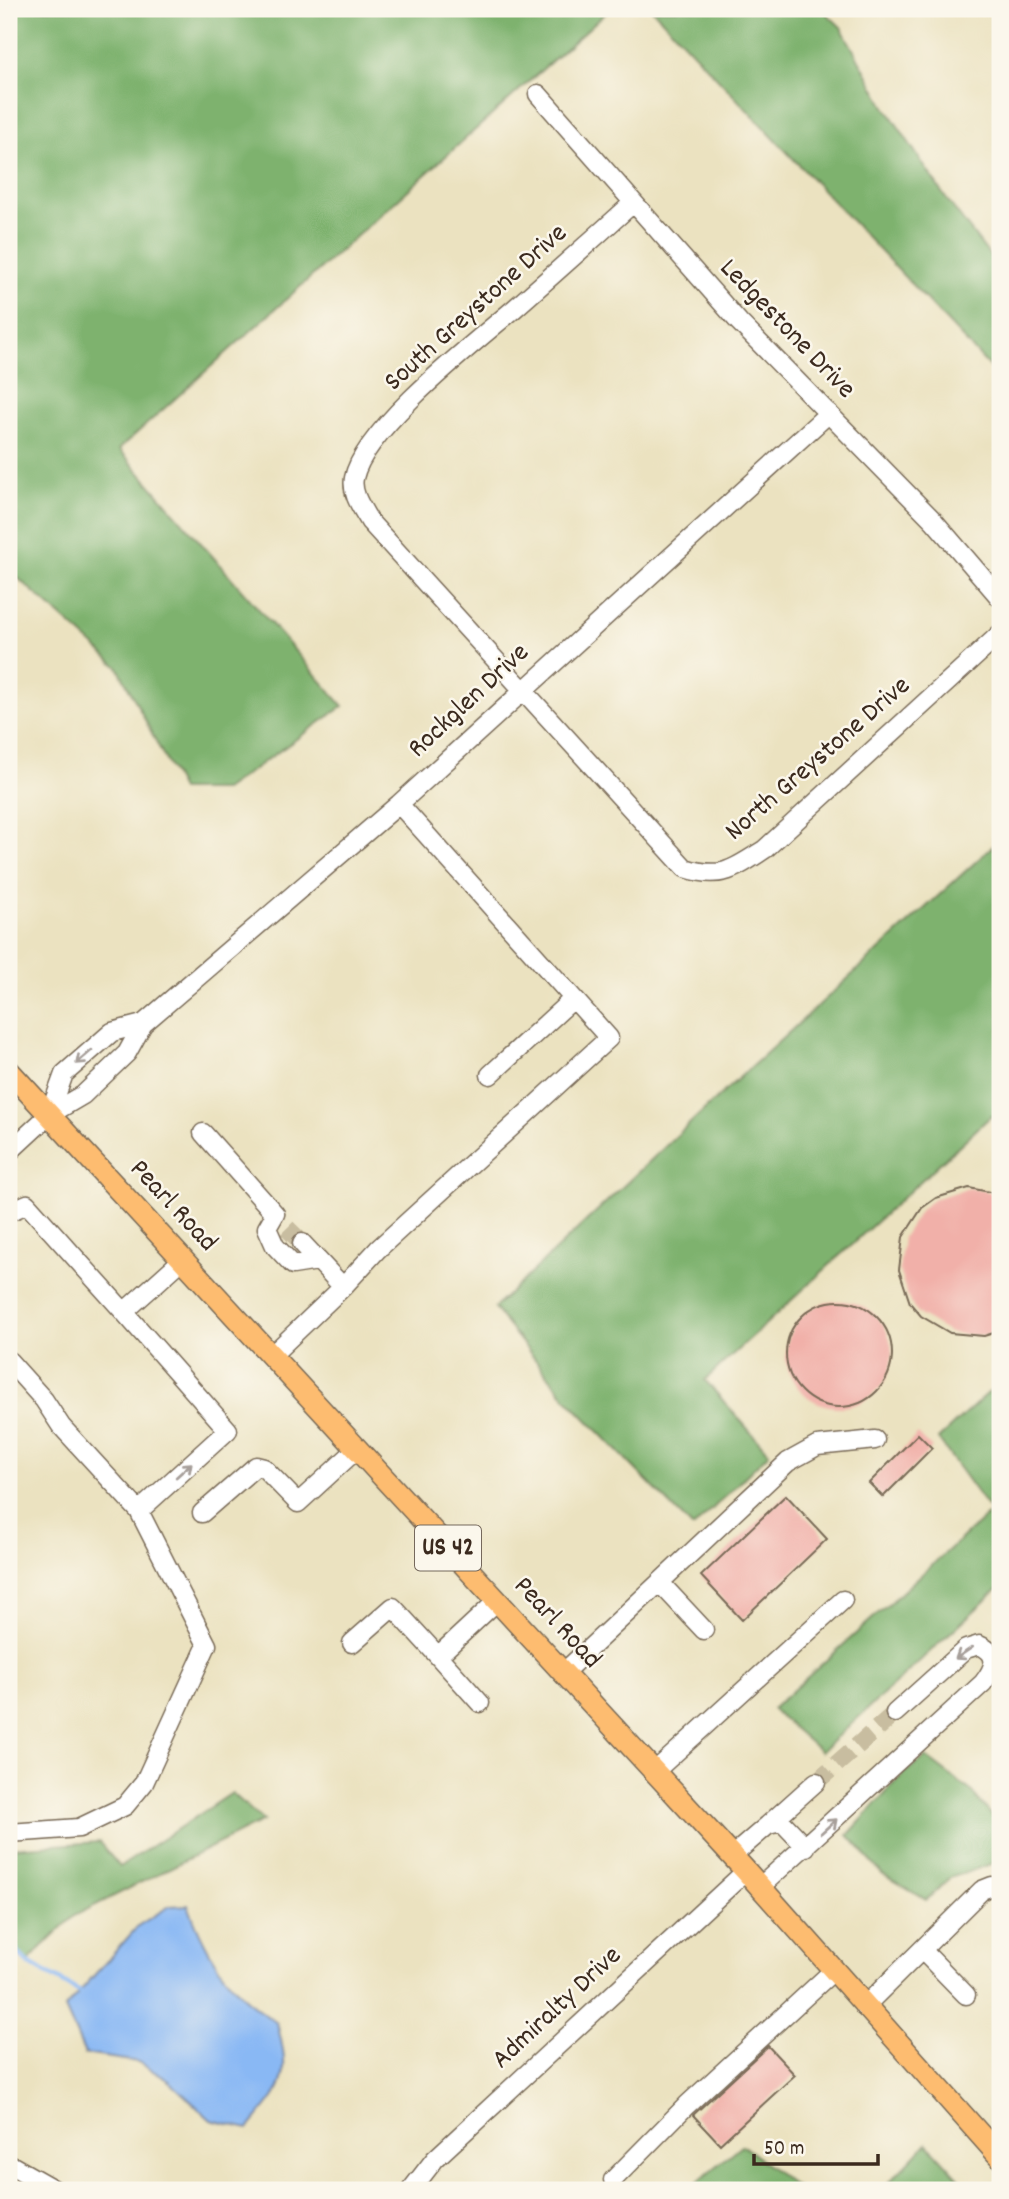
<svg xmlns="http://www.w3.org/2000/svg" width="1009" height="2199" viewBox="0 0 1009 2199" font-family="Dekko,sans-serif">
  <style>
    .forest { fill: #7eb26e; stroke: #5c6e46; stroke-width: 2 }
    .water { fill: #89b8f4; stroke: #627189; stroke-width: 2 }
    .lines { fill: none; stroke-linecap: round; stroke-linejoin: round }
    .stream { stroke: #89b8f4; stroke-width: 5 }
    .building { fill: #f1b0a9 }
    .minor-tunnel { stroke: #c8bda0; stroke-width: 18; stroke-dasharray: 18 9; stroke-linecap: butt }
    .minor-casing { stroke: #796a57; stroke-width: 21 }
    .major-casing { stroke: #796a57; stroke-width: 24 }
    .minor { stroke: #fff; stroke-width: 18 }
    .major { stroke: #fdbc6f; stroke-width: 21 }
    .oneway { stroke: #a79f9a }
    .labels { text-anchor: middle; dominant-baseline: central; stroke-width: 5; stroke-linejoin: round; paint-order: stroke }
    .shield { fill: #fbf7ec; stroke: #75685c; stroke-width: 2 }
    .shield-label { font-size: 26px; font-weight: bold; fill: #3b2a1e }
    .street-label { font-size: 28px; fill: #3b2a1e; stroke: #fbf7ec }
  </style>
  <rect width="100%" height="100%" fill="#fbf7ec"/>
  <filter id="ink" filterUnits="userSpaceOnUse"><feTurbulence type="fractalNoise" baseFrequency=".0143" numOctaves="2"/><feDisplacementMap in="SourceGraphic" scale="14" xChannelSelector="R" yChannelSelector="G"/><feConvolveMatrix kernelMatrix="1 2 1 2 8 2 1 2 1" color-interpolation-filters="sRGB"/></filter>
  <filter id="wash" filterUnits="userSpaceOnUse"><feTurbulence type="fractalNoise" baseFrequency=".00686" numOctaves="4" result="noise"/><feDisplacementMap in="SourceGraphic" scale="28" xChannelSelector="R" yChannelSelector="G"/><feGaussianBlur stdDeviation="1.57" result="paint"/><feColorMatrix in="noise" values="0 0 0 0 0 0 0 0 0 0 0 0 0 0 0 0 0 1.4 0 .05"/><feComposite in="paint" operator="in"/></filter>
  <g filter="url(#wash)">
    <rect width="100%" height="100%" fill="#ebe2c0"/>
    <path class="forest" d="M9 9H610L119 449 343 706 224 790H181L118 667 9 570Z
      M652 9H822L841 27 884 105 945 197 1000 269V378Z
      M993 846 1000 854V1125L991 1116 705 1380 769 1453 693 1528 567 1399 494 1308 704 1110Z
      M1000 1382V1587L821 1752 772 1709 991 1512 938 1439Z
      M926 1757 970 1790 1000 1825V1861L950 1878 926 1900 882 1874 848 1835 904 1773Z
      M232 1793 263 1821 74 1916 27 1962 9 1943V1848L99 1842 120 1867Z
      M927 2143 970 2190H882Z
      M742 2145 800 2190H688Z"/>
    <path class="water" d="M188 1905C208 1958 229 1991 277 2023 292 2081 284 2085 248 2129L211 2120 168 2080 138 2062 85 2054 65 2008 139 1925 170 1906Z"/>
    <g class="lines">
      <path class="stream" d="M9 1943 27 1962 83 1994"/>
    </g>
    <g id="blocks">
      <path class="building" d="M969 1188 1000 1194V1331L984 1336 950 1333 921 1316 910 1303 899 1270 903 1237 922 1208 936 1198Z
        M786 1354a53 53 0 1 1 106 0a53 53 0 1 1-106 0Z
        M918 1434 932 1448 883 1497 869 1483Z
        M786 1495 827 1539 742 1620 701 1576Z
        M768 2046 795 2075 720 2144 693 2115Z"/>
    </g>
  </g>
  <g filter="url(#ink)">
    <use href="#blocks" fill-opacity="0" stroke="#796a57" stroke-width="2"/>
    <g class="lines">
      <path class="minor-tunnel" d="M287 1228 302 1243
        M816 1782 895 1713"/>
      <defs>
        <path id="minor" d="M538 94 739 322 934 521 1000 598
          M633 203C593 239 554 274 514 309 474 343 364 429 354 478 351 494 362 508 370 522L685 868C722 880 734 869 765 849L1000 634
          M490 1075 573 999
          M49 1115 64 1074 112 1032 143 1024
          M203 1133 275 1214 267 1228 275 1246 293 1265 318 1261
          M9 1152 49 1115 83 1095 127 1053 143 1024 399 804 829 413
          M9 1212 27 1204 124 1312 182 1260
          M302 1243 343 1287
          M124 1312 228 1430 139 1511
          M271 1356 343 1287 378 1249 609 1038 399 804
          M9 1361 44 1400 61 1426 139 1511 207 1645 144 1783 125 1806 79 1828 9 1833
          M202 1513 256 1466 264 1468 298 1503 357 1449
          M660 1583 704 1630
          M352 1643 393 1607 438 1656
          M563 1673 788 1462 817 1446 875 1440
          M480 1703 438 1656 497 1601
          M654 1772 843 1600
          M768 1825 816 1782
          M732 1856 768 1825 782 1822 806 1847
          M760 1887 983 1683C995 1667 1000 1654 979 1645L966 1649 895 1713
          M923 1951 966 1995
          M864 2007 982 1890 992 1886 1000 1890
          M9 2164 55 2190
          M613 2180 687 2105 833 1971
          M411 2190 435 2159 746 1871"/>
        <path id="major" d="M9 1071 746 1871 1000 2157"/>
      </defs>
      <use href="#minor" class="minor-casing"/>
      <use href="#major" class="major-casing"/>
      <use href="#minor" class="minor"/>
      <use href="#major" class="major"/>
    </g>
    <defs><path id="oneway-shaft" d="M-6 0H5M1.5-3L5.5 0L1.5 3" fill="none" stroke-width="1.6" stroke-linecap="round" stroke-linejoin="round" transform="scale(1.75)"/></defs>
    <g class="oneway">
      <use href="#oneway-shaft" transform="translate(84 1057) rotate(139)"/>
      <use href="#oneway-shaft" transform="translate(184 1470) rotate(-42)"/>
      <use href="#oneway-shaft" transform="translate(964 1653) rotate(146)"/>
      <use href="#oneway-shaft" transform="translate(829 1826) rotate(-42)"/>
    </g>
  </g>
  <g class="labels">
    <rect class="shield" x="415" y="1525.5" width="66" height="45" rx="5"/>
    <g class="shield-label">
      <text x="448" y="1548">US 42</text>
    </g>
    <g class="street-label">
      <text transform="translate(477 309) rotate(-42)">South Greystone Drive</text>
      <text transform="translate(786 330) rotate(46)">Ledgestone Drive</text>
      <text transform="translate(470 702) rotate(-43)">Rockglen Drive</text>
      <text transform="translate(819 760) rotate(-41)">North Greystone Drive</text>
      <text transform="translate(172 1207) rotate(47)">Pearl Road</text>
      <text transform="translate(556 1624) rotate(47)">Pearl Road</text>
      <text transform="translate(558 2009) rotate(-43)">Admiralty Drive</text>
    </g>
  </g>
  <rect width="1009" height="2199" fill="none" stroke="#fbf7ec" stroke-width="35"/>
  <path d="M754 2154v10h124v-10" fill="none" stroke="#3b2a1e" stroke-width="3.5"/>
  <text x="764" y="2154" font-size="21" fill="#3b2a1e" stroke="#fbf7ec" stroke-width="5" paint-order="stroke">50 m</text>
</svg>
